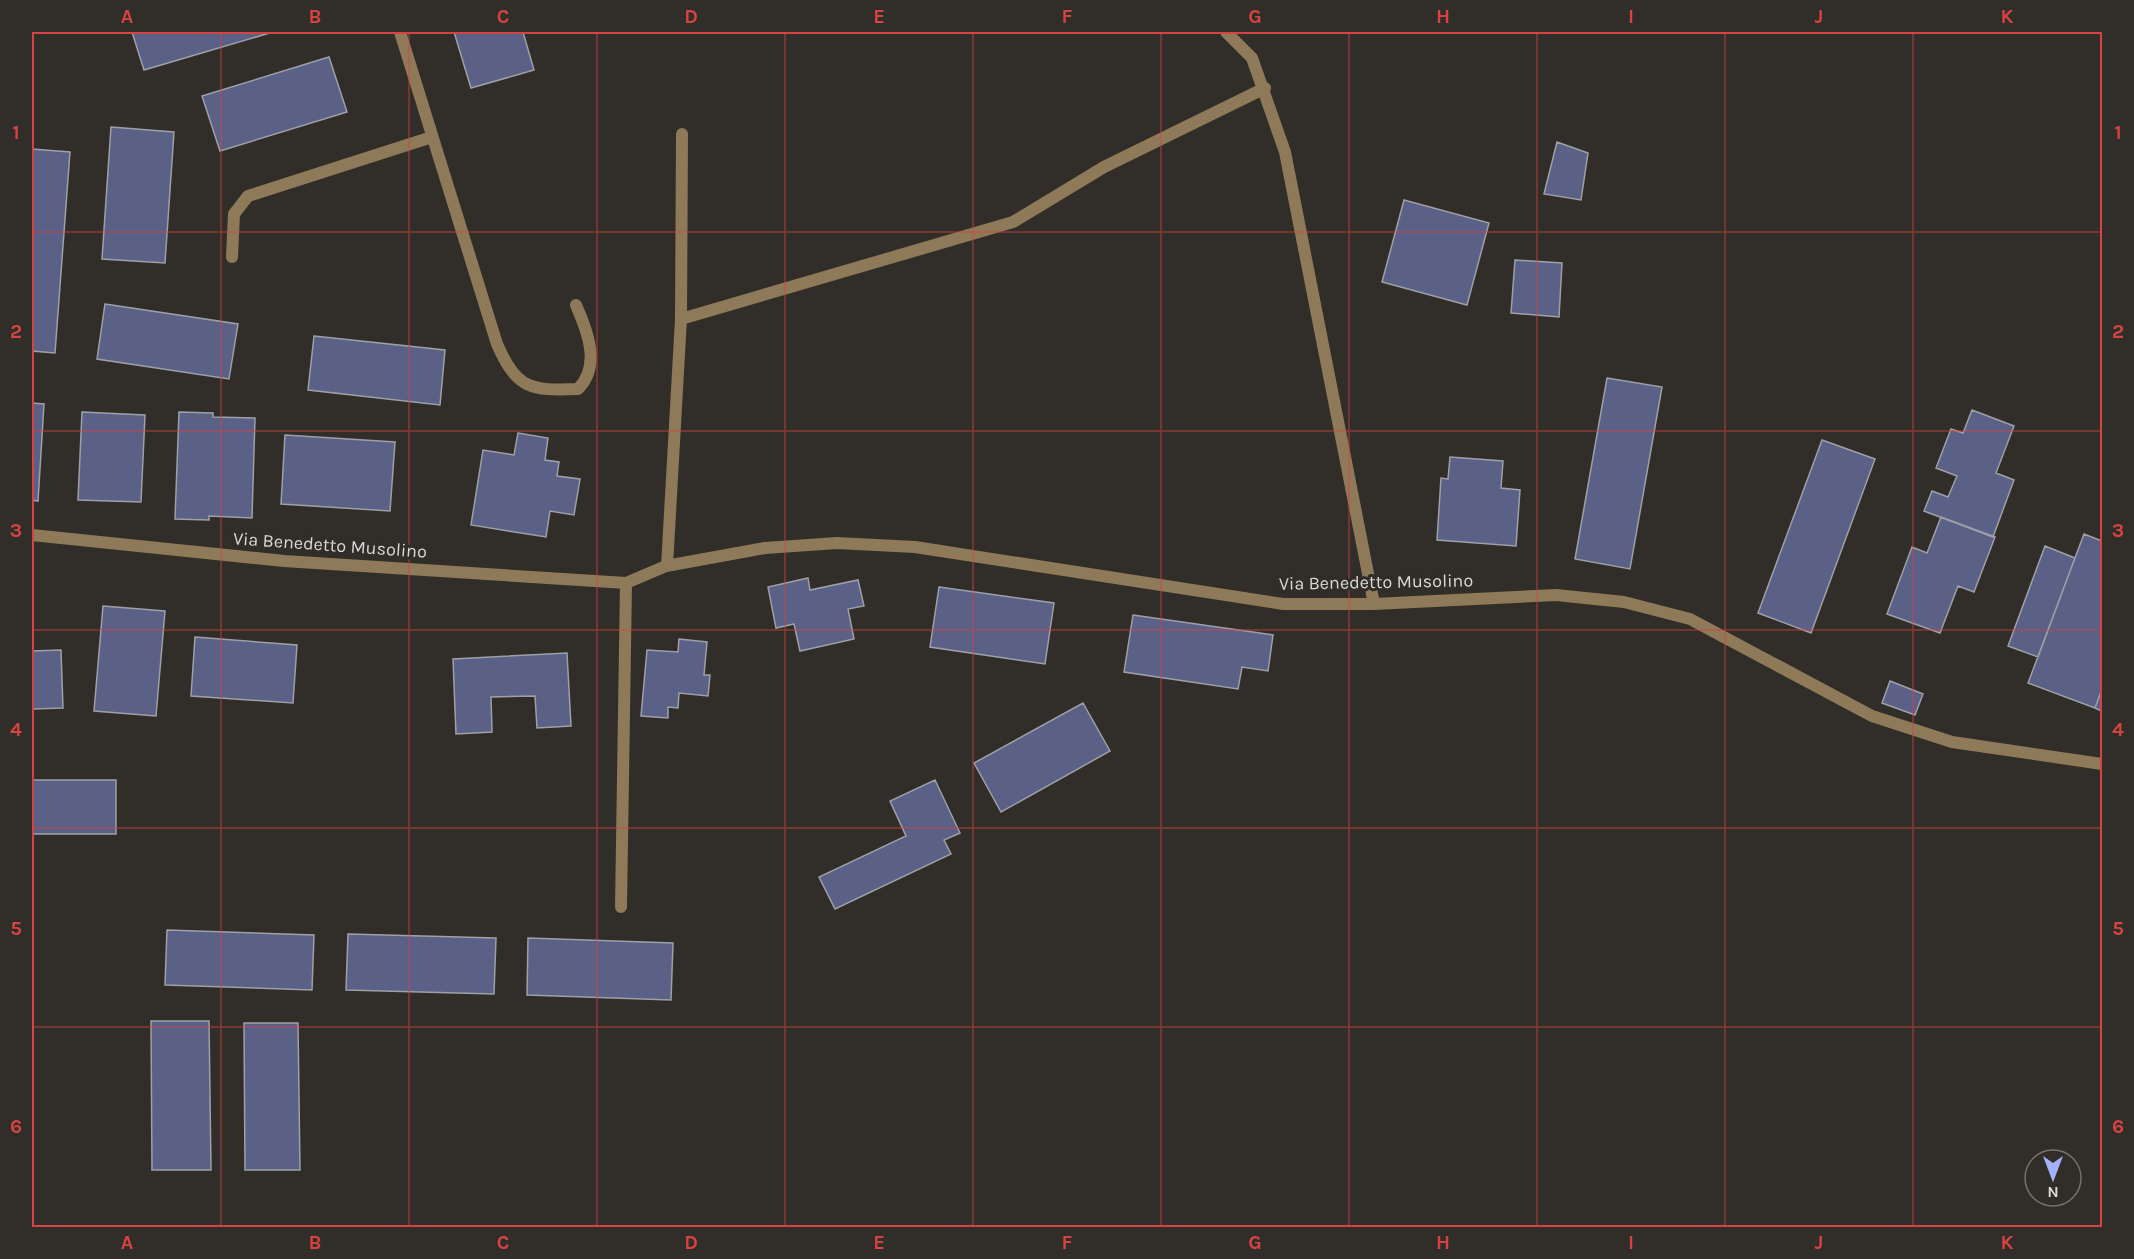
<svg xmlns="http://www.w3.org/2000/svg" width="2134" height="1259" viewBox="0 0 2134 1259" font-family="Karla,sans-serif">
  <style>
    .building { fill: #5a6086; stroke: #9fa0a7; stroke-width: 1.5 }
    .lines { fill: none; stroke-linecap: round; stroke-linejoin: round }
    .street { stroke: #8e7a58; stroke-width: 12 }
    .grid { fill: none; stroke: #d74242; stroke-width: 1.5; stroke-opacity: 0.55 }
    .labels { text-anchor: middle; dominant-baseline: central; stroke-width: 6; stroke-linejoin: round; paint-order: stroke }
    .street-label { font-size: 18px; fill: #dad8d5; stroke: #312e29 }
    .neatline { fill: none; stroke: #d74242; stroke-width: 2 }
    .grid-label { font-size: 20px; text-anchor: middle; font-weight: bold; fill: #d74242 }
  </style>
  <rect width="100%" height="100%" fill="#312e29"/>
  <path class="building" d="M132 32H273L144 70Z
    M454 32H523L534 70 471 88Z
    M329 57 347 112 220 151 202 96Z
    M111 127 174 132 165 263 102 259Z
    M1557 142 1588 153 1581 200 1544 194Z
    M32 149 70 152 55 353 32 351Z
    M1404 200 1489 223 1467 305 1382 282Z
    M1515 260 1562 263 1559 317 1511 313Z
    M105 304 238 324 229 379 97 359Z
    M314 336 445 350 440 405 308 390Z
    M1607 378 1662 387 1630 569 1575 559Z
    M32 403 44 404 38 501 32 500Z
    M1972 410 2014 426 1996 473 2014 480 1993 537 1924 511 1932 491 1948 497 1957 476 1936 468 1951 429 1963 433Z
    M82 412 145 415 141 502 78 500Z
    M179 412 213 413V417L255 418 252 518 209 516V520L175 519Z
    M518 433 548 438 545 460 559 462 557 476 580 479 574 515 550 511 546 537 471 525 483 450 514 455Z
    M285 435 395 442 390 511 281 504Z
    M1822 440 1875 459 1811 633 1758 613Z
    M1450 457 1503 461 1501 488 1520 490 1516 546 1437 540 1441 478 1448 479Z
    M1941 517 1995 537 1974 592 1958 586 1940 633 1887 614 1912 547 1927 553Z
    M2084 534 2102 541V689L2095 708 2028 683Z
    M2045 546 2075 558 2038 657 2008 646Z
    M808 578 810 590 858 580 864 606 848 609 854 639 800 651 794 624 776 628 768 587Z
    M939 587 1054 603 1045 664 930 647Z
    M103 606 165 611 156 716 94 711Z
    M1133 615 1273 635 1268 671 1242 667 1238 689 1124 672Z
    M195 637 297 645 293 703 191 696Z
    M679 639 707 642 704 675H710L708 696 679 693 678 708 668 707V718L641 716 647 650 678 652Z
    M61 650 63 708 32 709V651Z
    M567 653 571 726 537 728 535 696 491 697 492 732 456 734 453 659Z
    M1890 681 1923 694 1915 715 1882 703Z
    M2102 689V711L2095 708Z
    M1083 703 1110 751 1001 812 974 763Z
    M32 780H116V834H32Z
    M935 780 960 833 944 840 951 854 835 909 819 877 906 836 890 801Z
    M167 930 314 935 312 990 165 985Z
    M348 934 496 938 494 994 346 990Z
    M528 938 673 943 671 1000 527 995Z
    M151 1021H209L211 1170H152Z
    M244 1023H298L300 1170H245Z"/>
  <g class="lines">
    <path class="street" d="M400 32 497 344C517 389 530 391 578 389 601 366 588 332 576 305
      M1226 32 1252 58 1285 152 1374 604
      M232 257 234 214 248 196 432 137
      M681 319 1013 222 1104 167 1265 88
      M32 535 284 561 626 583 666 566 765 548 837 543 915 547 1283 604H1374L1556 595 1624 602 1690 619 1872 716 1952 742 2102 764
      M667 566 681 319 682 134
      M621 907 626 583"/>
  </g>
  <path class="grid" d="M221 32V1228M409 32V1228M597 32V1228M785 32V1228M973 32V1228M1161 32V1228M1349 32V1228M1537 32V1228M1725 32V1228M1913 32V1228M32 232H2102M32 431H2102M32 630H2102M32 828H2102M32 1027H2102"/>
  <g class="labels">
    <g class="street-label">
      <text transform="translate(330 545) rotate(4)">Via Benedetto Musolino</text>
      <text transform="translate(1376 582) rotate(-1)">Via Benedetto Musolino</text>
    </g>
  </g>
  <rect width="2134" height="1259" fill="none" stroke="#312e29" stroke-width="66"/>
  <g transform="translate(2053 1178) rotate(180)"><circle r="28" fill="#312e29" stroke="#75726e" stroke-width="1.5"/>
  <path d="M0-4.5L10 22L0 15L-10 22Z" fill="#a6b1fc"/>
  <text y="-9" font-size="16" font-weight="bold" text-anchor="middle" fill="#dad8d5">N</text>
  </g>
  <rect x="33" y="33" width="2068" height="1193" class="neatline"/>
  <g class="grid-label">
    <text x="127" y="23">A</text>
    <text x="315" y="23">B</text>
    <text x="503" y="23">C</text>
    <text x="691" y="23">D</text>
    <text x="879" y="23">E</text>
    <text x="1067" y="23">F</text>
    <text x="1255" y="23">G</text>
    <text x="1443" y="23">H</text>
    <text x="1631" y="23">I</text>
    <text x="1819" y="23">J</text>
    <text x="2007" y="23">K</text>
    <text x="16" y="139">1</text>
    <text x="2118" y="139">1</text>
    <text x="16" y="338">2</text>
    <text x="2118" y="338">2</text>
    <text x="16" y="537">3</text>
    <text x="2118" y="537">3</text>
    <text x="16" y="736">4</text>
    <text x="2118" y="736">4</text>
    <text x="16" y="935">5</text>
    <text x="2118" y="935">5</text>
    <text x="16" y="1133">6</text>
    <text x="2118" y="1133">6</text>
    <text x="127" y="1249">A</text>
    <text x="315" y="1249">B</text>
    <text x="503" y="1249">C</text>
    <text x="691" y="1249">D</text>
    <text x="879" y="1249">E</text>
    <text x="1067" y="1249">F</text>
    <text x="1255" y="1249">G</text>
    <text x="1443" y="1249">H</text>
    <text x="1631" y="1249">I</text>
    <text x="1819" y="1249">J</text>
    <text x="2007" y="1249">K</text>
  </g>
</svg>
